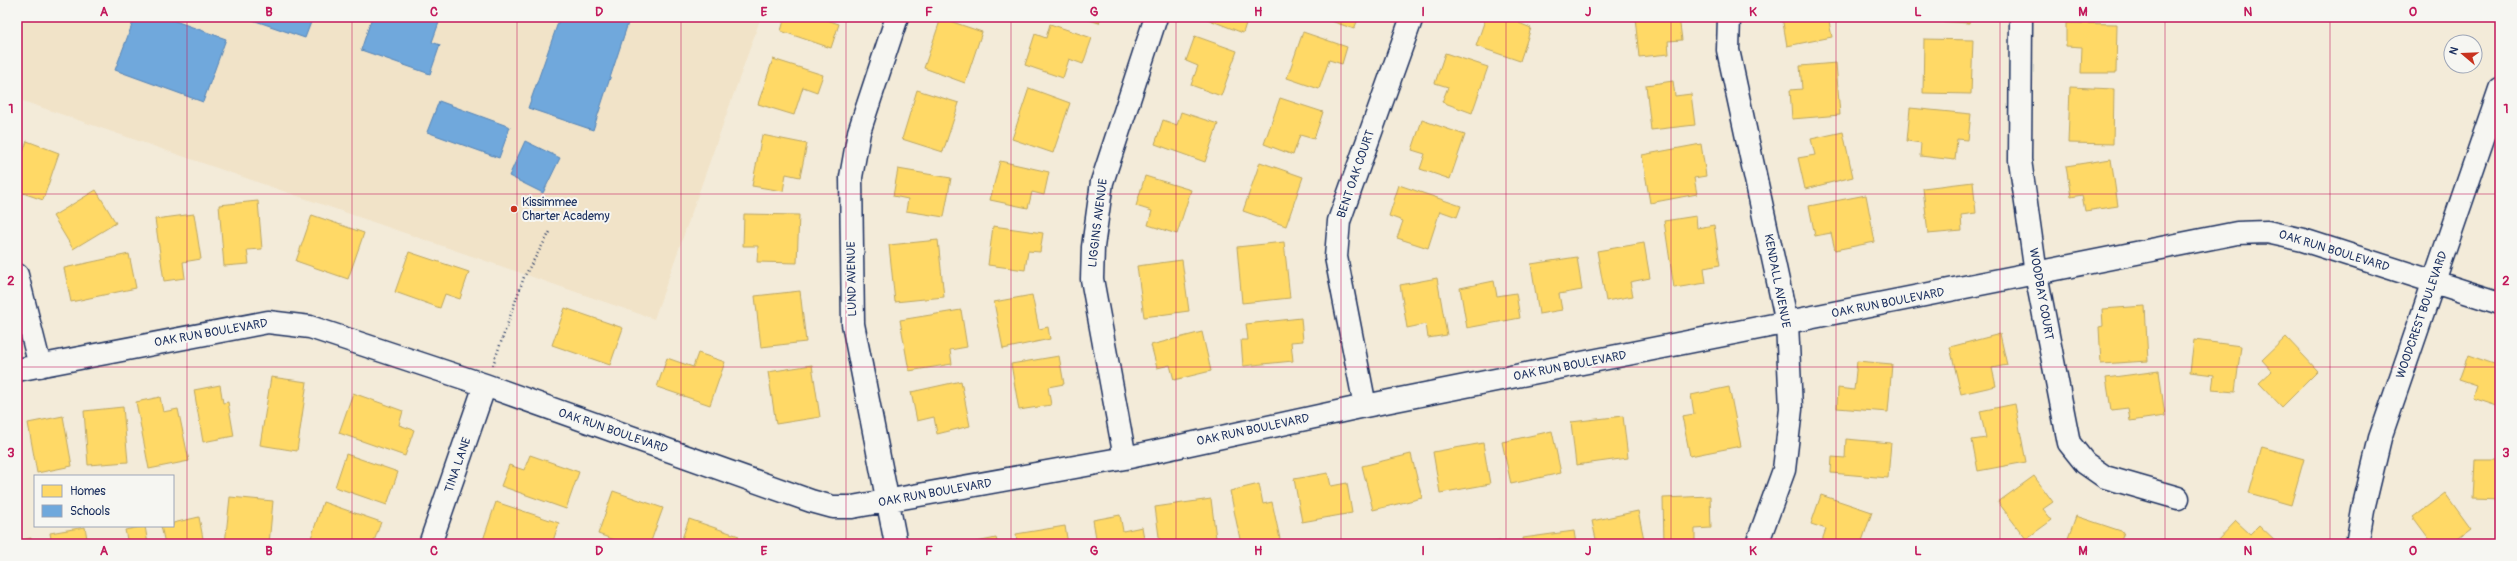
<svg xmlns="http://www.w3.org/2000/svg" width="2517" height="561" viewBox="0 0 2517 561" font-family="Pangolin,sans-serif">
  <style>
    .built { fill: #f1e3c8 }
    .homes { fill: #ffd966; stroke: #bba664 }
    .schools { fill: #6fa8dc; stroke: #5684b6 }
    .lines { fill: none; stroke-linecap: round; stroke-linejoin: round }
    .minor-casing { stroke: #1b2f5e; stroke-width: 25 }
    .path { stroke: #1b2f5e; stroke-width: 2.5; stroke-dasharray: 1 3; stroke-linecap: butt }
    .minor { stroke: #f6f6f2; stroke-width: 22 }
    .grid { fill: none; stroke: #c2185b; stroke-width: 1; stroke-opacity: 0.55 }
    .poi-dot { fill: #c8321e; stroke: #f6f6f2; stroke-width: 1.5 }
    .labels { text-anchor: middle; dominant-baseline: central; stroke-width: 4; stroke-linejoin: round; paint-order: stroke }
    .street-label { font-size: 12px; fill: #1b2f5e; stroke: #f6f6f2 }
    .poi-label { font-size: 12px; fill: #1b2f5e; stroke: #f6f6f2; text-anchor: start }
    .neatline { fill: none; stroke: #c2185b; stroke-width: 1.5 }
    .grid-label { font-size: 13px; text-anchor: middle; font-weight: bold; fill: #c2185b }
  </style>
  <rect width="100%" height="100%" fill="#f3ebd9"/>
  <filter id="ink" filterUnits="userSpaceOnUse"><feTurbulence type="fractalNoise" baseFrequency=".025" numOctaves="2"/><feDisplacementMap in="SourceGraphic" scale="8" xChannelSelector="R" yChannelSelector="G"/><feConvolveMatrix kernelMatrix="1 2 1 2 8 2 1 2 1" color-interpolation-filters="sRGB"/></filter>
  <g filter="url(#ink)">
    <path class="built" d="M17 17H761L654 319 17 99Z"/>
    <path class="homes" d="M785 17H824V19L839 24 831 48 781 31Z
      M1080 17H1101L1099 23Z
      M1202 17H1248L1243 33Z
      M1320 17H1359L1354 29Z
      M1486 17H1521L1519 23 1531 28 1520 61 1476 46Z
      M1635 17H1679L1682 40 1668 41 1669 54 1639 57Z
      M1782 17H1828L1832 37 1787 46Z
      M1920 17H1970L1969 23 1920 20Z
      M941 18 982 32 965 83 924 68Z
      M2066 23 2117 24 2116 73H2081L2082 47 2066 46Z
      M1050 24 1092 38 1083 64 1069 59 1063 78 1025 65 1035 34 1046 38Z
      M1303 32 1347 47 1342 64 1329 60 1319 89 1287 78Z
      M1195 36 1237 51 1221 96 1191 85 1198 66 1186 61Z
      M1924 39 1973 40 1971 94 1923 93Z
      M1445 53 1488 67 1472 113 1442 102 1448 87 1435 83Z
      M773 59 823 75 817 92 803 87 794 115 758 104Z
      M1836 63 1840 115 1792 119 1790 90 1802 89 1800 66Z
      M1673 81 1675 96 1691 94 1695 125 1651 130 1646 85Z
      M2070 87 2114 89 2113 144 2068 143Z
      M1029 88 1070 103 1053 153 1012 139Z
      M917 90 959 103 943 152 902 139Z
      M1280 98 1323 112 1314 139 1300 135 1293 155 1264 144Z
      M1910 108 1971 114 1968 140 1957 139 1955 160 1920 156 1921 143 1907 141Z
      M1181 112 1218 124 1205 162 1155 144 1163 120 1177 125Z
      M1422 120 1465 135 1450 179 1420 169 1425 154 1412 150Z
      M1843 132 1853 177 1805 189 1798 158 1815 155 1811 139Z
      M762 135 807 144 800 177 786 174 783 191 752 186Z
      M27 141 59 153 43 200 17 191V169Z
      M1701 144 1706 176 1694 178 1697 194 1650 203 1642 155Z
      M2111 159 2118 206 2085 211 2082 195 2071 197 2066 166Z
      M1000 161 1049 172 1044 195 1032 192 1028 208 990 200Z
      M1260 162 1303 177 1286 226 1243 211Z
      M898 169 951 178 944 217 906 211 908 199 893 196Z
      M1145 176 1191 190 1177 234 1148 225 1152 211 1136 206Z
      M1973 182 1976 213 1961 215 1962 231 1928 234 1923 188Z
      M1399 185 1461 206 1457 217 1440 211 1428 248 1397 238 1403 221 1389 216Z
      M96 190 116 223 73 249 53 216Z
      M1866 195 1875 242 1835 250 1831 233 1815 236 1809 206Z
      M258 201 262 249 247 250 249 264 224 266 219 205Z
      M194 214 201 259 183 262 185 278 164 281 155 219Z
      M744 214 799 215 797 263 757 262 758 246H743Z
      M312 215 364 233 348 279 296 261Z
      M1696 216 1697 228 1714 225 1720 265 1704 268 1706 283 1674 288 1664 221Z
      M993 226 1043 233 1040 252 1028 251 1025 270 988 265Z
      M938 240 944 297 895 302 889 245Z
      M1284 242 1290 298 1242 303 1237 247Z
      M1644 243 1650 278 1630 282 1633 296 1606 301 1597 251Z
      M409 252 469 272 460 299 445 294 440 308 395 292Z
      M129 254 136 288 71 302 64 268Z
      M1577 257 1582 290 1559 294 1562 310 1539 314 1531 264Z
      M1182 260 1189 311 1144 317 1137 266Z
      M1437 278 1447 335 1428 338 1426 324 1407 328 1400 285Z
      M1494 281 1497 296 1516 293 1520 318 1467 328 1460 288Z
      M800 291 806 342 761 347 755 296Z
      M1032 295 1039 329 1048 327 1050 339 1003 349 994 302Z
      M2145 306 2148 361 2101 364 2099 327 2103 326 2102 309Z
      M565 308 623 328 610 365 552 345Z
      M961 310 967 347 950 350 952 364 909 371 900 320Z
      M1301 318 1303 341 1291 342 1293 361 1243 366 1241 340H1248L1246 324Z
      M1202 332 1211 371 1174 380 1170 365 1157 368 1151 345Z
      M2000 334 2007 365 1992 368 1996 386 1961 394 1950 347Z
      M2286 337 2318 371 2282 407 2259 383 2272 371 2262 360Z
      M2194 340 2241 346 2235 392 2212 390 2214 375 2190 372Z
      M698 353 725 362 710 405 657 387 667 358 693 367Z
      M2468 355 2500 366V407L2473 398 2477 386 2459 380Z
      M1059 356 1064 384 1048 387 1051 405 1019 410 1011 364Z
      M1857 361 1892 364 1888 412 1837 408 1838 388 1854 390Z
      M812 365 820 417 776 424 768 372Z
      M2159 371 2165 416 2130 421 2128 408 2111 410 2106 378Z
      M271 377 307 382 297 451 260 445Z
      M961 381 970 426 937 434 934 417 917 421 911 392Z
      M220 385 223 403 228 402 234 436 203 442 194 390Z
      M1729 387 1741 446 1690 456 1682 416 1694 414 1691 395Z
      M353 393 403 411 399 425 414 430 405 456 339 433Z
      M160 397 163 412 178 409 189 461 149 469 136 402Z
      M2015 404 2026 462 1978 471 1972 440 1986 438 1980 411Z
      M123 407 128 462 88 465 84 411Z
      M63 416 72 466 37 473 28 423Z
      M1623 416 1628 458 1576 465 1571 422Z
      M1552 431 1561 473 1511 484 1502 442Z
      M1846 439 1891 443 1888 478 1831 473 1832 457 1845 458Z
      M1483 443 1490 484 1440 493 1433 452Z
      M2262 447 2304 459 2291 505 2249 493Z
      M346 454 398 472 387 505 335 487Z
      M1411 454 1422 498 1373 510 1362 466Z
      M530 455 579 472 566 509 501 486 509 465 524 470Z
      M17 460 20 492H17Z
      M2475 460H2500V500L2473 499Z
      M1328 473 1331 486 1347 483 1352 513 1302 522 1294 479Z
      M2034 476 2053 502 2043 509 2052 520 2026 539 1998 502Z
      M1259 484 1263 504 1272 502 1280 539 1260 544H1241L1230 491Z
      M613 491 663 508 650 544H626L598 534Z
      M2445 493 2471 529 2451 544H2433L2413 517Z
      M1821 495 1872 512 1861 544 1821 543 1826 529 1811 524Z
      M1710 496 1711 528 1695 529V544H1664L1663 498Z
      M230 497 273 501 269 544H225Z
      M1211 499 1216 538 1160 544 1155 507Z
      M323 502 381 522 373 544 358 541 357 544H320L310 541Z
      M496 502 559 523 552 544H496L483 540Z
      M1638 511 1645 544H1597L1592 521Z
      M1120 515 1123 531 1142 527 1145 544H1097L1093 520Z
      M2076 516 2124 532 2120 544H2066Z
      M199 517 204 544H165L161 526H173V523Z
      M689 519 739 536 737 544H680Z
      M2236 521 2250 534 2259 525 2278 543 2214 544Z
      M145 526 148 544H128L125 530Z
      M1065 526 1068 544H1017L1016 534Z
      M85 527 88 544H52L50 533Z
      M1574 531 1576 544H1524L1523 538Z
      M31 538V544H17V541Z
      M996 538 998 544H967Z
      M1500 541 1501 544H1483Z"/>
    <path class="schools" d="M135 17H164L226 39 203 102 115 70Z
      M244 17H313L305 38Z
      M372 17H441L432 42 440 45 430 74 361 50Z
      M560 17H630L593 130 528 108Z
      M439 101 510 127 499 158 427 132Z
      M525 141 560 158 543 193 509 176Z"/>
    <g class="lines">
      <defs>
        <path id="minor" d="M1729 17 1728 50 1787 323 1791 409 1784 470 1757 544
          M2021 17 2020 160 2036 274 2069 443 2085 463 2105 477 2178 498
          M17 275 40 366
          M17 370 268 322 310 327 485 385 811 501 833 507H852L1125 458 1365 406 2237 233 2267 232 2303 240 2500 303
          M1365 406 1336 257 1339 221 1412 17
          M1125 458 1092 279 1093 247 1102 182 1156 17
          M430 544 485 385
          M896 544 853 324 851 177 859 132 897 17
          M2357 544 2364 505 2380 438 2500 89"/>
      </defs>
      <use href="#minor" class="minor-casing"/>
      <path class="path" d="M493 365 524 277 550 232"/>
      <use href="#minor" class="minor"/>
    </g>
  </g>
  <path class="grid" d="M187 17V544M352 17V544M517 17V544M681 17V544M846 17V544M1011 17V544M1176 17V544M1341 17V544M1506 17V544M1671 17V544M1836 17V544M2000 17V544M2165 17V544M2330 17V544M17 194H2500M17 367H2500"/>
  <circle class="poi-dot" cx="514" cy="209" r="4"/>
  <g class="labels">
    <g class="street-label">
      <text transform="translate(1356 174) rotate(-71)">BENT OAK COURT</text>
      <text transform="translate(1098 223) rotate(-83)">LIGGINS AVENUE</text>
      <text transform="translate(2334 251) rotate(17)">OAK RUN BOULEVARD</text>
      <text transform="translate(852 279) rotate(-91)">LUND AVENUE</text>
      <text transform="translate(1777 281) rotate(79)">KENDALL AVENUE</text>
      <text transform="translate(2041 294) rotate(80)">WOODBAY COURT</text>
      <text transform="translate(1888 303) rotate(-11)">OAK RUN BOULEVARD</text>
      <text transform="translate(2422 315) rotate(-71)">WOODCREST BOULEVARD</text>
      <text transform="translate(211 333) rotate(-10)">OAK RUN BOULEVARD</text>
      <text transform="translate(1570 366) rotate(-11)">OAK RUN BOULEVARD</text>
      <text transform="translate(1253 430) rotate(-12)">OAK RUN BOULEVARD</text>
      <text transform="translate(613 431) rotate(19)">OAK RUN BOULEVARD</text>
      <text transform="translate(458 465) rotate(-71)">TINA LANE</text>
      <text transform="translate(935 493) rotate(-10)">OAK RUN BOULEVARD</text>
    </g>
    <g class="poi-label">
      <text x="522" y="202">Kissimmee<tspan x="522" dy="14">Charter Academy</tspan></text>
    </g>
  </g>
  <rect width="2517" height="561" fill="none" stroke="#f6f6f2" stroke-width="44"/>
  <rect x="34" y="475" width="140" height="52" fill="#f6f6f2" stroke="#9ea6b7"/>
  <rect x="42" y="485" width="20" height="12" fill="#ffd966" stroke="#9ea6b7"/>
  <text x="70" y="495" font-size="12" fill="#1b2f5e">Homes</text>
  <rect x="42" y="505" width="20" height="12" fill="#6fa8dc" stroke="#9ea6b7"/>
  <text x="70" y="515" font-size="12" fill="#1b2f5e">Schools</text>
  <g transform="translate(2463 54) rotate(289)"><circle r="19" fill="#f6f6f2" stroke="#9ea6b7"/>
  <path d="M0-3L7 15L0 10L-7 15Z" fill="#c8321e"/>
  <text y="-6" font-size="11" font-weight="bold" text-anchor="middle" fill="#1b2f5e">N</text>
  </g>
  <rect x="22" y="22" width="2473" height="517" class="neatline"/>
  <g class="grid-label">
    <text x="104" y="16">A</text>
    <text x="269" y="16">B</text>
    <text x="434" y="16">C</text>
    <text x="599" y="16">D</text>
    <text x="764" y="16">E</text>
    <text x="929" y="16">F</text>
    <text x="1094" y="16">G</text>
    <text x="1258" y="16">H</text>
    <text x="1423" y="16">I</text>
    <text x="1588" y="16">J</text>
    <text x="1753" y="16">K</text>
    <text x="1918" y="16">L</text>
    <text x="2083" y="16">M</text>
    <text x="2248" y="16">N</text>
    <text x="2413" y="16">O</text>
    <text x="11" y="113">1</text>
    <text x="2506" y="113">1</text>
    <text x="11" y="285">2</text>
    <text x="2506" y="285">2</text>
    <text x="11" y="457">3</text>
    <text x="2506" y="457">3</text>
    <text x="104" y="555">A</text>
    <text x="269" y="555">B</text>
    <text x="434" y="555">C</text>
    <text x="599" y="555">D</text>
    <text x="764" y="555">E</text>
    <text x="929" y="555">F</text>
    <text x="1094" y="555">G</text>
    <text x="1258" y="555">H</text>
    <text x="1423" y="555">I</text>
    <text x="1588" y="555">J</text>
    <text x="1753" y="555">K</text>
    <text x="1918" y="555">L</text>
    <text x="2083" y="555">M</text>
    <text x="2248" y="555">N</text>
    <text x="2413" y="555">O</text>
  </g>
</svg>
